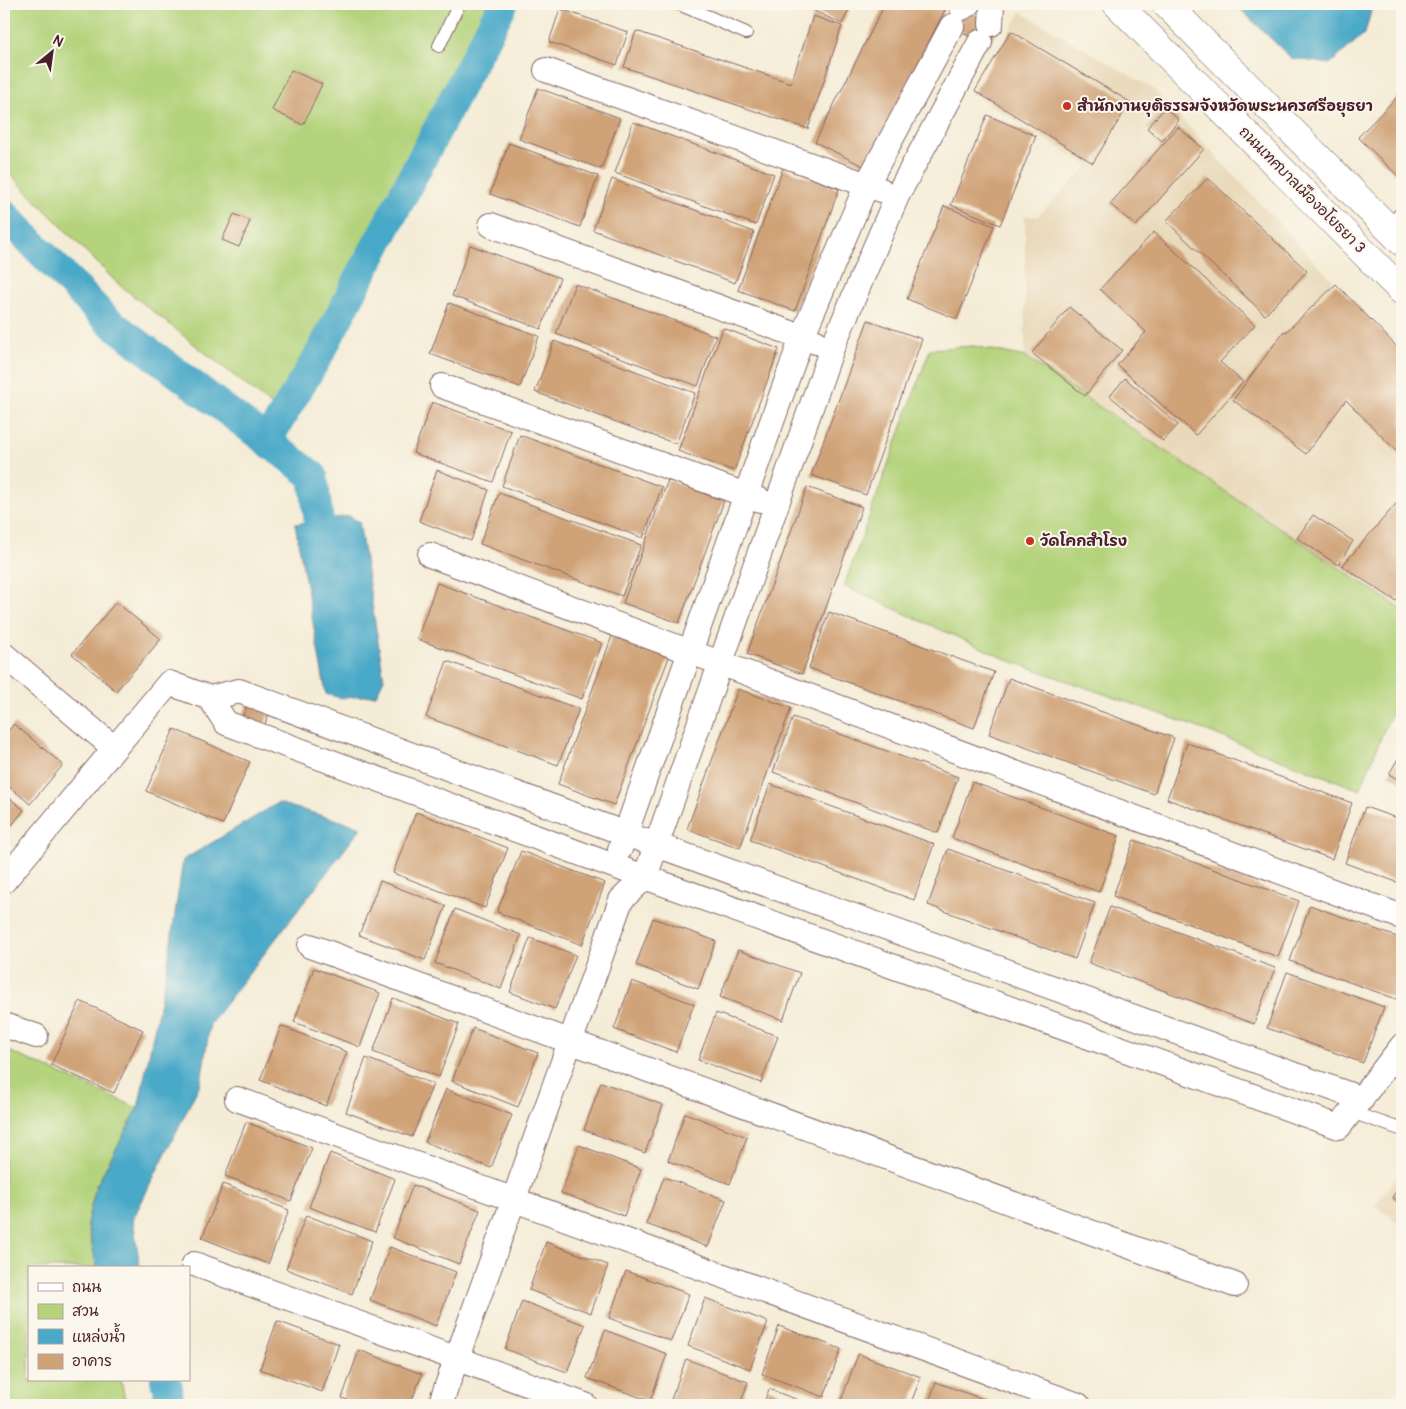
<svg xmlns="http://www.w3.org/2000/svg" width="1406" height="1409" viewBox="0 0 1406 1409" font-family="Pangolin,'Playpen Sans Thai',sans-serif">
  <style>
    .built { fill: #e9d9ba }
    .green { fill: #b4d37b; stroke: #7f7953 }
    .water { fill: #49a9c8; stroke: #4a647a }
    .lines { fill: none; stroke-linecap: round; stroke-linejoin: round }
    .canal { stroke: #49a9c8; stroke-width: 30 }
    .building { fill: #cfa277 }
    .lane-casing { stroke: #866767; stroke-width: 14 }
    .street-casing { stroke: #866767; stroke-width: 26 }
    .secondary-casing { stroke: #866767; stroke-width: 29 }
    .lane { stroke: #fff; stroke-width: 12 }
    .street { stroke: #fff; stroke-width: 24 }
    .secondary { stroke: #fff; stroke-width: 28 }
    .poi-dot { fill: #c8321e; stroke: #fbf7ec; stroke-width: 2 }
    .labels { text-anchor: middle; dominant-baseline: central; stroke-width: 4; stroke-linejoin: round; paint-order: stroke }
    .poi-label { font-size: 15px; font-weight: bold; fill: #4a1f2b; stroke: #fbf7ec; text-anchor: start }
    .street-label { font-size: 15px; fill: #4a1f2b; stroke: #fbf7ec }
  </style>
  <rect width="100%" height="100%" fill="#fbf7ec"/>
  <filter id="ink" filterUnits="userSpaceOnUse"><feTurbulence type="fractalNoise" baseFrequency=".02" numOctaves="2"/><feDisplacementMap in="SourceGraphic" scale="10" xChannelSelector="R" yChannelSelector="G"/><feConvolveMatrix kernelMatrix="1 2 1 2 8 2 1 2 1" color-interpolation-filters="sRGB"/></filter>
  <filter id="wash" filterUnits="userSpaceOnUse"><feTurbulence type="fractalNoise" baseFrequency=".0096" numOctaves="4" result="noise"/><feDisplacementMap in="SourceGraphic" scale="20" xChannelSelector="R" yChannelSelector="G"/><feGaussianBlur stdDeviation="1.12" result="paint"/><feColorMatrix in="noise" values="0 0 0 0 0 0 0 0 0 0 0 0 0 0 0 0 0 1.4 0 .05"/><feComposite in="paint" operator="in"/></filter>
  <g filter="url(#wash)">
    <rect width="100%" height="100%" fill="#f4ecd6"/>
    <path class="built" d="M1021 12 1153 89 1402 355V610L1025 357V216H1038L1088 166 972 93Z
      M1402 1170V1226L1375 1205Z"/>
    <path class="green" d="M4 4H490L276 409 116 282 4 168Z
      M974 346 1025 357 1402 610V694L1386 725 1360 790 1186 723 1008 660 844 586 930 349Z
      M4 1049 138 1108 96 1186 87 1223 97 1268H29V1380H121L126 1405H4Z"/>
    <path class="water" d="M1235 4H1373L1365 33 1330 64 1291 58Z
      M349 516 359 522 384 679 376 695 341 698 326 694 295 524Z
      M278 803 362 827 210 1024 201 1082 133 1219 140 1268H97L87 1223 96 1186 138 1108 167 968 183 860Z"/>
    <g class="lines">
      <path class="canal" d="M4 214 106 319 313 476 324 561
        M267 441 320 353 503 4
        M165 1380 168 1387 169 1405"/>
    </g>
    <g id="blocks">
      <path class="building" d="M800 4H852L842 24Z
        M885 4H948L865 167 815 142Z
        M956 5 998 27 988 47 946 23Z
        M560 9 628 32 617 65 549 42Z
        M813 16 842 26 808 129 624 67 636 31 791 83Z
        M1011 31 1130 102 1093 163 975 91Z
        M291 70 322 84 303 125 272 110Z
        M538 88 620 118 601 169 519 139Z
        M1402 92V180L1358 137Z
        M1165 108 1179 120 1162 141 1147 128Z
        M987 115 1036 136 1000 225 951 205Z
        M633 122 774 174 756 225 615 173Z
        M1178 127 1204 149 1136 226 1110 204Z
        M509 143 598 176 580 227 490 194Z
        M783 168 839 189 795 311 738 290Z
        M1208 178 1307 271 1265 315 1166 221Z
        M612 179 754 232 735 283 593 230Z
        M944 206 994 226 957 319 907 299Z
        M234 214 250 221 239 247 222 240Z
        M1154 232 1255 325 1220 362 1243 382 1196 435 1117 365 1146 332 1100 289Z
        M470 245 560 278 541 329 452 296Z
        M575 284 716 336 698 386 556 334Z
        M1336 284 1402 352V457L1346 400 1306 454 1233 400 1284 331 1286 332Z
        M449 303 539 336 520 387 430 354Z
        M1069 307 1122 350 1085 396 1032 353Z
        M868 320 922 339 866 495 811 475Z
        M723 328 779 349 734 471 678 451Z
        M554 341 695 393 676 444 535 392Z
        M1125 378 1178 425 1163 441 1110 396Z
        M432 402 511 431 493 482 413 453Z
        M520 435 662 487 643 538 502 486Z
        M437 470 489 490 471 541 419 521Z
        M668 480 724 501 679 623 623 603Z
        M807 487 862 507 802 674 747 654Z
        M499 493 641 545 622 596 480 544Z
        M1402 497V594L1396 601 1342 566Z
        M1313 515 1353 541 1338 565 1297 538Z
        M437 583 602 643 582 699 417 639Z
        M116 602 161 639 116 691 72 654Z
        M829 612 994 672 974 728 809 668Z
        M612 636 669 657 614 805 558 784Z
        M447 661 579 709 558 765 426 717Z
        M1009 678 1174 738 1154 794 989 734Z
        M738 689 791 708 740 848 687 829Z
        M248 703 270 711 263 729 241 720Z
        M793 717 958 777 938 833 773 772Z
        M14 724 63 765 30 804 4 782V736Z
        M174 729 250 762 223 824 146 791Z
        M1187 743 1352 803 1332 859 1167 799Z
        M1402 752V782L1389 774Z
        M972 782 1119 836 1099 892 952 838Z
        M770 784 934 844 914 900 750 840Z
        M4 793 24 810 4 835Z
        M1365 807 1402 820V884L1345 863Z
        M416 812 508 848 485 908 393 873Z
        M1134 840 1299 901 1278 957 1113 896Z
        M948 849 1095 903 1075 959 928 905Z
        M521 851 605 883 582 945 497 912Z
        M380 881 446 906 425 960 359 935Z
        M1310 905 1402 939V1001L1290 961Z
        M1110 907 1275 968 1254 1024 1089 963Z
        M455 909 521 935 501 989 435 963Z
        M653 918 716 941 698 989 636 965Z
        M530 938 576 955 555 1009 510 992Z
        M738 950 800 973 783 1020 720 997Z
        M314 968 380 993 360 1047 294 1022Z
        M1287 972 1384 1007 1363 1063 1267 1028Z
        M632 981 694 1004 676 1052 614 1029Z
        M393 998 459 1024 439 1077 373 1052Z
        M80 1001 143 1030 114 1093 51 1065Z
        M716 1013 778 1036 761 1083 698 1060Z
        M281 1026 347 1052 326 1106 260 1080Z
        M473 1028 538 1053 518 1107 452 1081Z
        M366 1058 433 1084 412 1137 346 1112Z
        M601 1082 663 1105 645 1153 584 1130Z
        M446 1089 512 1115 491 1168 425 1142Z
        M685 1113 747 1137 730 1184 668 1161Z
        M246 1122 312 1148 291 1201 225 1176Z
        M579 1145 641 1169 624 1216 561 1193Z
        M330 1153 395 1179 375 1232 309 1207Z
        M664 1177 726 1200 708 1247 646 1224Z
        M223 1184 289 1210 268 1264 202 1238Z
        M1402 1184V1205L1392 1197Z
        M413 1185 480 1210 459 1264 393 1238Z
        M306 1215 372 1241 352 1294 286 1269Z
        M546 1242 608 1265 591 1313 529 1290Z
        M390 1247 456 1272 436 1326 370 1300Z
        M626 1271 689 1294 671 1341 609 1318Z
        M705 1298 768 1322 750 1369 688 1346Z
        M522 1301 585 1325 567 1372 505 1349Z
        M277 1321 339 1344 322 1392 260 1369Z
        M779 1326 841 1349 824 1397 762 1374Z
        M605 1330 667 1354 650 1401 587 1378Z
        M359 1350 422 1374 410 1405H361L342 1398Z
        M858 1354 921 1377 910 1405H853L841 1401Z
        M686 1359 748 1382 740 1405H669Z
        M936 1382 999 1405H928Z
        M769 1389 811 1405H763Z"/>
    </g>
  </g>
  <g filter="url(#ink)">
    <use href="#blocks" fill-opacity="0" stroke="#866767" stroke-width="1"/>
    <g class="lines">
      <defs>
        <path id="lane" d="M679 4 746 33
          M439 46 459 4
          M1388 227 1402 212
          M1351 1112 1400 1129 1402 1126"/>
        <path id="street" d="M962 8 968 4
          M991 24 992 4
          M546 70 881 190
          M491 225 816 342
          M442 386 760 500
          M430 555 1402 917
          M4 655 114 748
          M210 698 226 723 614 866 1339 1127 1402 1046
          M620 849 802 337 867 184 952 26
          M4 881 169 683 210 698 239 691 626 834 1362 1099
          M310 946 1235 1285
          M4 1025 36 1036
          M237 1099 1078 1405
          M194 1264 585 1405
          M440 1405 621 900 645 877 832 348 897 196 980 42"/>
        <path id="secondary" d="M1117 4 1402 291
          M1166 4 1402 242"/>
      </defs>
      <use href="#lane" class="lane-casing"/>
      <use href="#street" class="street-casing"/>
      <use href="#secondary" class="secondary-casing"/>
      <use href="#lane" class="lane"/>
      <use href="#street" class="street"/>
      <use href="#secondary" class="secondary"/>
    </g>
  </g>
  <g class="poi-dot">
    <circle cx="1067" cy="106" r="5"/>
    <circle cx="1030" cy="541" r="5"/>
  </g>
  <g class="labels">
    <g class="poi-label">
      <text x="1077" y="106">สำนักงานยุติธรรมจังหวัดพระนครศรีอยุธยา</text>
      <text x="1040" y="541">วัดโคกสำโรง</text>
    </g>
    <g class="street-label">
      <text transform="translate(1302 190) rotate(45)">ถนนเทศบาลเมืองอโยธยา 3</text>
    </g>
  </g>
  <rect width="1406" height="1409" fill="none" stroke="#fbf7ec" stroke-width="20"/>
  <rect x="28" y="1266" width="162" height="115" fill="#fbf7ec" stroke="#b4a19f"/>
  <rect x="38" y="1283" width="25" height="8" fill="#ffffff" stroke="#b4a19f"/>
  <text x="72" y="1292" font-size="15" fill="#4a1f2b">ถนน</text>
  <rect x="38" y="1304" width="25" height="15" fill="#b4d37b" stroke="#b4a19f"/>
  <text x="72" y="1316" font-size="15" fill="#4a1f2b">สวน</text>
  <rect x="38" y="1329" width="25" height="15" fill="#49a9c8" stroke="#b4a19f"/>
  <text x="72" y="1342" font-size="15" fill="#4a1f2b">แหล่งน้ำ</text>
  <rect x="38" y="1354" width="25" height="15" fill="#cfa277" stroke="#b4a19f"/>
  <text x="72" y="1366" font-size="15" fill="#4a1f2b">อาคาร</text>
  <g transform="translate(52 52) rotate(29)" stroke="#fbf7ec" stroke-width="4" paint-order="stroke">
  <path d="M0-4L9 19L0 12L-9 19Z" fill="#4a1f2b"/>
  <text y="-8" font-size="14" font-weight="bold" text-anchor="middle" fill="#4a1f2b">N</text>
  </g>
</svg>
